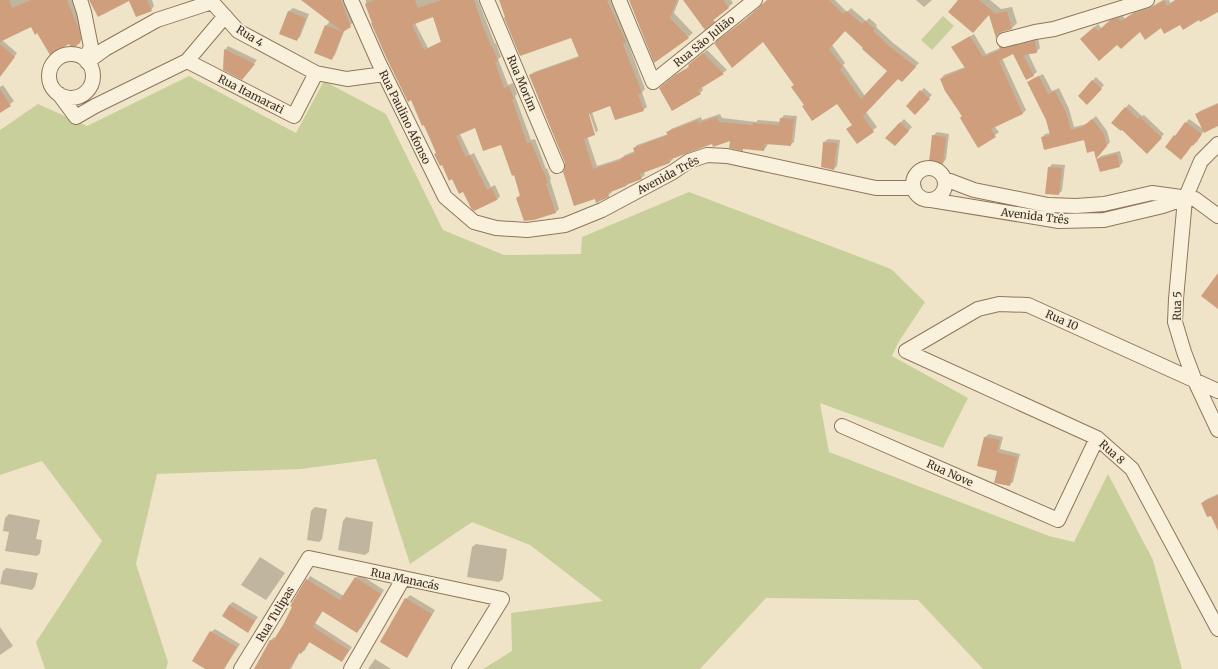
<svg xmlns="http://www.w3.org/2000/svg" width="1218" height="669" viewBox="0 0 1218 669" font-family="Merriweather,serif">
  <style>
    .green { fill: #c9cf9b }
    .shadow { fill: #0003; fill-rule: evenodd }
    .building { fill: #cf9f7d; fill-rule: evenodd }
    .lines { fill: none; stroke-linecap: round; stroke-linejoin: round }
    .minor-casing { stroke: #8d765c; stroke-width: 16 }
    .minor { stroke: #faf1dc; stroke-width: 14 }
    .labels { text-anchor: middle; dominant-baseline: central; stroke-width: 3.5; stroke-linejoin: round; paint-order: stroke }
    .street-label { font-size: 11px; fill: #3d2e20; stroke: #f7eed8 }
  </style>
  <rect width="100%" height="100%" fill="#f0e4c8"/>
  <path class="green" d="M943 16 954 26 932 50 921 40Z
    M189 76 296 133 324 81 386 114 443 230 504 255 581 254 582 237 689 192 891 269 925 302 898 343 892 356 968 398 943 448 820 403 829 452 1049 536 1074 542 1108 474 1153 560 1182 669H983L918 600 766 598 700 669H483L512 651 511 613 603 601 530 545 472 522 410 564 376 459 301 469 157 474 136 564 168 662 166 669H45L36 642 102 541 42 461 0 475V130L38 104 87 126Z"/>
  <path class="shadow" d="M0 0H72L81 23 83 38 79 42 69 43 38 32 32 26 2 40 17 53 4 71 0 74Z
    M130 0H152L154 6 151 10Z
    M302 0H346L354 22 345 29 335 55 331 59 326 26 330 21Z
    M366 0H478L495 44 496 43 501 57 498 59 508 85 513 83 517 94 515 96 531 140 535 139 546 169 547 168 551 179 550 180 559 209 556 212 534 219 517 198 521 194 514 174 501 143 476 127 460 134 470 155 474 153 491 187 495 185 500 196 497 200 464 191 437 153 366 4ZM433 16 442 41 428 48 415 23Z
    M500 0H613L629 38 627 40 645 89 642 92 647 107 643 110 611 104 592 112 598 130 596 133 588 109 586 110 594 133H595L587 136 597 166 622 158 625 155 635 151 634 148 637 145 668 134V132L671 129 701 117 702 120 720 114 722 118 756 122 758 120 781 122V119L784 115 797 116 794 142 790 145 768 143 767 146 764 150 731 139 712 143 672 157 673 159 670 162 644 172 645 175 641 178 629 183 626 186 611 190 612 192 608 196 596 198 566 162 530 75 534 72 579 56 571 36 506 17Z
    M632 0H679L674 13 693 33 688 37Z
    M684 0H731L733 3 705 28Z
    M769 0H835L847 12 851 8 866 21 869 18 877 25 876 27 892 42 919 63 902 81 898 77 866 112 877 127 857 143 853 124 837 102 805 105 794 85 764 41 719 40ZM846 30 888 71 865 96 843 65 845 63 832 45Z
    M916 0H932L924 7Z
    M959 0H990L1001 9 1012 7 1017 23 1012 28 1001 31 996 36 989 14Z
    M1163 0H1169L1170 3 1175 0H1218V11L1199 19 1140 31 1117 43 1084 36 1098 24 1102 29 1114 17 1122 15 1125 19 1137 10 1150 6 1151 7Z
    M293 8 309 14 300 37 296 40 280 33 289 11Z
    M974 34 986 54 1000 48V47L1003 43 1038 38 1040 48 1036 52 1028 53 1037 72 1033 75 1013 52 1002 58 1026 110 1023 113 994 126 999 132 979 147 941 79 944 75 965 67 955 46Z
    M228 46 257 60 245 75 225 50Z
    M707 50 727 70 702 87 703 90 700 93 663 85 690 66 693 61Z
    M1043 74 1052 91 1059 88 1069 109 1074 127 1087 124 1096 116 1107 131 1110 142 1097 157 1095 150 1085 139 1042 138 1045 134 1051 133 1047 119 1028 82 1032 79Z
    M1096 77 1104 85 1087 103 1079 96Z
    M3 85 14 101 0 112V87Z
    M924 88 932 95 915 113 907 106Z
    M1218 103V125L1203 132 1197 142 1193 144 1185 155 1166 147 1189 119 1203 129 1196 114 1200 111Z
    M1129 104 1142 116 1144 115 1164 134 1147 153 1122 129 1112 123Z
    M904 119 912 127 895 145 887 137Z
    M937 132 949 134 946 159 943 163 933 136Z
    M828 139 840 140 837 166 834 169 824 142Z
    M1120 151 1123 162 1120 166 1097 159 1101 156Z
    M1052 164 1065 165 1062 191 1058 194 1049 168Z
    M989 434 1003 437 1000 449 1020 454 1013 482 1009 485 998 470 978 465 985 437Z
    M1218 494V529L1211 514 1202 503 1205 500Z
    M315 507 327 509 322 539 319 542 307 540 311 511Z
    M9 514 40 520 36 539 42 540 40 553 37 556 5 551 9 532 3 531 5 518Z
    M346 517 373 522 369 552 365 555 338 550 343 521Z
    M476 544 507 549 503 579 499 582 467 577 472 547Z
    M260 557 285 573 266 600 241 585Z
    M6 568 38 573 35 586 32 590 0 584 3 571Z
    M359 574 384 590 361 628 357 631 323 611 315 623 352 647 342 661 310 641 305 650 301 653 300 652 291 669H256L271 640 274 637 276 638 284 625 307 580 310 576 344 596Z
    M410 595 435 610 410 653 407 657 381 641 406 599Z
    M233 602 258 617 248 631 229 605Z
    M0 627 13 646 0 655Z
    M215 629 240 644 224 669H207L211 632Z
    M375 659 391 669H368Z"/>
  <path class="building" d="M0 0H9L12 8 31 0H67L78 27 81 39 80 43 72 49 69 44 50 55 37 33 35 35 31 27 0 42Z
    M89 0H147L152 11 136 17 129 1 98 17Z
    M301 0H341L351 27 343 32Z
    M374 0H415L418 8 441 0H474L483 27 491 46H492L498 61 495 62 504 88 509 86 514 99H512L527 143 531 142 543 171H544L548 183 546 184 556 213 534 220 524 221 516 198 520 196 514 175 512 176 501 145 483 151 475 128 456 136 466 157 470 155 487 190 492 188 497 200 474 211 471 208 463 192 459 194 452 179 449 181 442 165 440 166 434 154 436 153 424 125 422 126 411 100 408 102 386 57 371 23H372L365 4ZM433 17 441 42 424 50 412 25Z
    M499 0H607L626 42 623 44 642 93 638 94 644 111 615 120 610 106 589 114 595 135 584 139 593 169 621 160V158L635 153 633 148 668 135 666 132 698 120V123L717 117 719 122 753 125V123L779 125 780 118 794 119 791 146 765 144 764 151 743 149V151L729 148 730 141 713 147 712 144 669 160 670 163 640 174 642 179 626 185V186L608 193 609 197 600 201 596 203 595 199 574 206 563 172 565 167V163L529 75 579 57 571 38 520 56 504 18 505 17Z
    M629 0H677L670 18 689 38 654 63Z
    M683 0H723L729 8 713 20 715 22 705 30Z
    M767 0H829L843 14 847 11 862 24 865 21 875 29 873 31 888 45 916 67 902 82 898 79 863 116 874 132 857 144 846 129 852 125 837 104 812 121 802 106 804 105 791 87 794 85 763 42 732 68 714 43 746 19ZM845 31 863 48 862 49 887 71 861 99 840 69 843 67 829 49Z
    M958 0H979L996 14 1007 11 1012 29 1002 32 998 34 996 38 989 15 973 33 948 12Z
    M1164 0 1167 6 1176 0H1218V12L1200 22 1199 20 1183 30 1180 25 1164 34 1161 28 1145 40 1140 32 1121 49 1117 45 1099 61 1080 39 1094 27 1098 31 1110 20 1118 18 1121 21 1132 14 1147 9V10Z
    M288 11 306 18 297 41 279 34Z
    M325 25 343 32 332 60 314 53Z
    M970 36 983 57 1000 50 999 46 1006 48 1035 41 1037 53 1023 55 1034 76 1026 80 1013 54 999 61 1023 114 991 129 996 137 978 148 960 118 962 116 945 91 940 79 965 68 951 47Z
    M0 44 15 57 0 77Z
    M224 49 255 64 242 80 223 70Z
    M703 53 724 74 698 90 701 94 672 111 659 88 675 75 689 67 688 65Z
    M1039 76 1048 94 1055 91 1066 112 1071 130 1082 127 1092 119 1104 134 1107 146 1096 159 1094 151 1087 153 1084 140 1044 150 1041 137 1050 135 1046 120 1027 82Z
    M1092 80 1102 89 1087 105 1078 96Z
    M0 89 11 106 0 113Z
    M920 90 930 99 915 115 906 106Z
    M1218 104V126L1204 133 1195 114Z
    M1125 107 1138 119 1140 117 1162 138 1147 154 1122 130 1121 131 1111 123Z
    M900 122 909 131 895 146 885 138Z
    M1185 122 1202 134 1193 146 1192 145 1181 160 1165 147 1174 135 1175 136Z
    M932 135 946 137 943 164 929 162Z
    M823 142 837 143 834 170 821 167Z
    M1117 154 1120 167 1100 172 1096 159Z
    M1048 167 1062 168 1059 195 1045 194Z
    M1218 273V309L1201 296Z
    M984 437 1000 440 997 452 1017 457 1010 486 994 483 997 471 977 466Z
    M1218 495V531L1211 516 1207 517 1201 503Z
    M355 577 381 594 357 633 322 611 313 627 349 650 342 662 309 642 301 654 299 653 289 669H254L270 640 273 641 283 625 292 607 290 606 306 579 340 600Z
    M405 598 432 614 413 646H414L407 658 380 642Z
    M229 605 255 621 248 633 222 616Z
    M210 631 237 647 224 669H205L192 661Z"/>
  <g class="lines">
    <defs>
      <path id="minor" d="M80 0 84 12 91 47 85 59
        M351 0 378 61 445 197 474 222 496 228 527 230 565 225 602 210 673 172 689 161 707 155 727 156 876 188H914
        M487 0 557 166
        M619 0 653 82 755 0
        M1004 40 1035 32 1054 29 1147 0
        M49 76a22 22 0 1 1 44 0a22 22 0 1 1-44 0Z
        M187 61 294 116 316 73
        M87 62 105 49 157 20 212 2 238 31 316 73 347 79 384 74
        M59 94 76 117 95 106 187 61 225 16
        M1218 144 1201 161 1185 199 1176 299 1175 322 1184 352 1195 381 1218 430
        M913 184a16 16 0 1 1 32 0a16 16 0 1 1-32 0Z
        M945 179 974 190 1048 205 1076 206 1104 204 1152 193 1195 199 1218 216
        M931 200 1059 221 1104 220 1163 206 1183 199
        M906 351 1097 438 1132 469 1218 629
        M906 351 978 309 999 304 1028 305 1218 391
        M842 426 1058 520 1097 438
        M241 669 309 558 502 599 459 669
        M351 669 403 579"/>
    </defs>
    <use href="#minor" class="minor-casing"/>
    <use href="#minor" class="minor"/>
  </g>
  <g class="labels">
    <g class="street-label">
      <text transform="translate(250 36) rotate(32)">Rua 4</text>
      <text transform="translate(704 41) rotate(-39)">Rua São Julião</text>
      <text transform="translate(522 83) rotate(67)">Rua Morim</text>
      <text transform="translate(251 94) rotate(27)">Rua Itamarati</text>
      <text transform="translate(405 117) rotate(64)">Rua Paulino Afonso</text>
      <text transform="translate(668 175) rotate(-28)">Avenida Três</text>
      <text transform="translate(1035 216) rotate(7)">Avenida Três</text>
      <text transform="translate(1177 306) rotate(-89)">Rua 5</text>
      <text transform="translate(1062 320) rotate(24)">Rua 10</text>
      <text transform="translate(1112 452) rotate(42)">Rua 8</text>
      <text transform="translate(950 473) rotate(24)">Rua Nove</text>
      <text transform="translate(405 579) rotate(12)">Rua Manacás</text>
      <text transform="translate(275 614) rotate(-59)">Rua Tulipas</text>
    </g>
  </g>
</svg>
